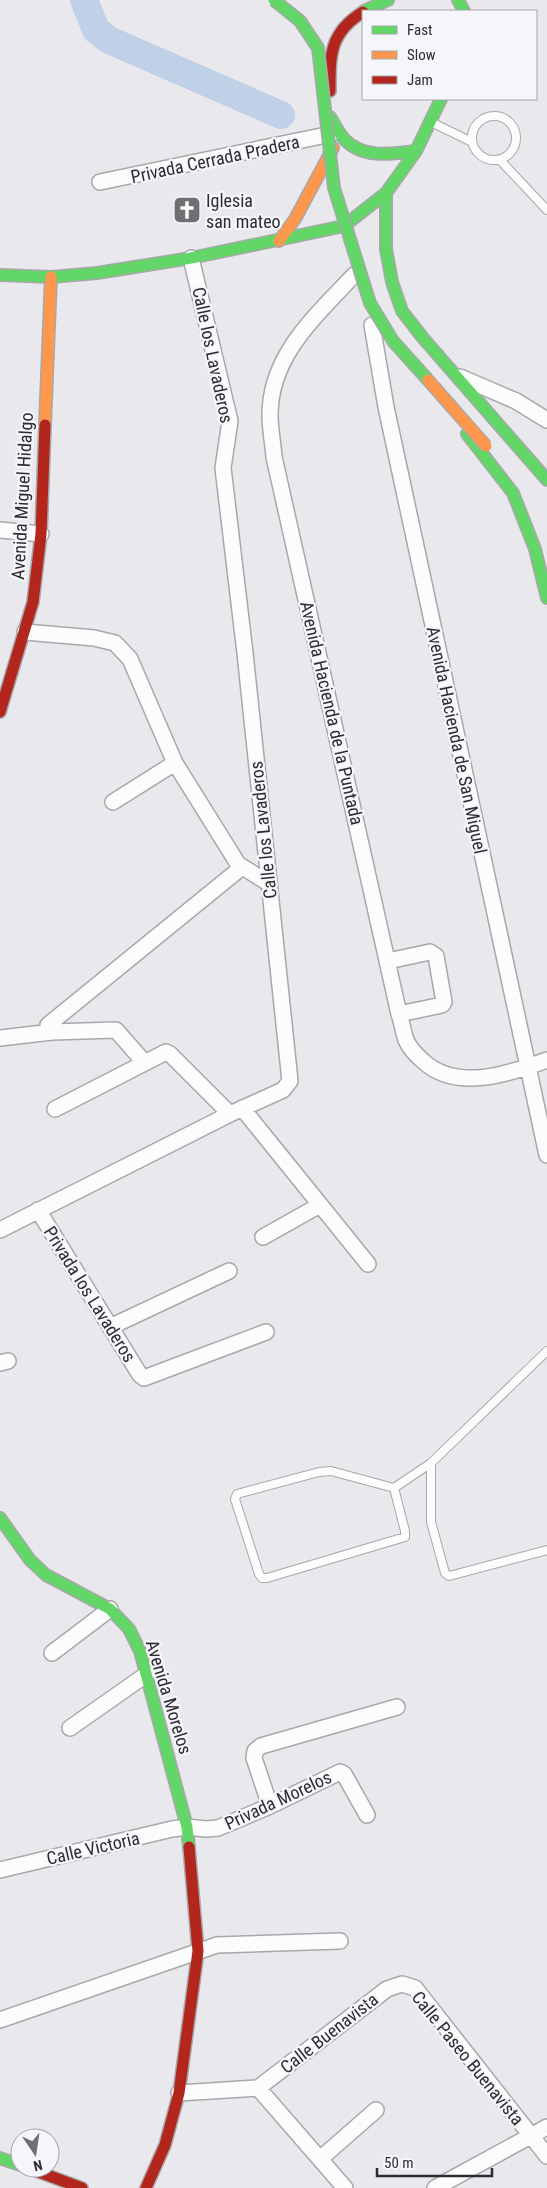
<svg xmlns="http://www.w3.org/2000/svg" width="547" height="2188" viewBox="0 0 547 2188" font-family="'Roboto Condensed',sans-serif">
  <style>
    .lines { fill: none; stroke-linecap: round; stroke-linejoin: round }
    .river { stroke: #c0d0e7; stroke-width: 28 }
    .lane-casing { stroke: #a8a8aa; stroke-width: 10 }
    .street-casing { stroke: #a8a8aa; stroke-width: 18 }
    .fast-casing { stroke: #a8a8aa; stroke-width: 14 }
    .slow-casing { stroke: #a8a8aa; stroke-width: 14 }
    .jam-casing { stroke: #a8a8aa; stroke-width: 14 }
    .lane { stroke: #fcfcfc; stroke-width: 8 }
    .street { stroke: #fcfcfc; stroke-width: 15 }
    .fast { stroke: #63d668; stroke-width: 11 }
    .slow { stroke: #ff974d; stroke-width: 11 }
    .jam { stroke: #b3261e; stroke-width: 11 }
    .fast-bridge-casing { stroke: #a8a8aa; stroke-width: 14; stroke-linecap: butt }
    .slow-bridge-casing { stroke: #a8a8aa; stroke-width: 14; stroke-linecap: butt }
    .fast-bridge { stroke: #63d668; stroke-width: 11 }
    .slow-bridge { stroke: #ff974d; stroke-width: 11 }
    .labels { text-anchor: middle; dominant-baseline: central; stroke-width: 4.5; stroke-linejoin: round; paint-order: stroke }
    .street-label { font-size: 18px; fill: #2d2d2f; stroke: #f5f6fb }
    .poi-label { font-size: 18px; fill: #2d2d2f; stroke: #f5f6fb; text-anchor: start }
  </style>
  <rect width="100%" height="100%" fill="#e9e9ed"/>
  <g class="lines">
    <path class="river" d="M84 0 96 30 109 40 281 115"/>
    <defs>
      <path id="lane" d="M472 138a22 22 0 1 1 44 0a22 22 0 1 1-44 0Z
        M433 123 472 142
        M500 160 547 210
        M431 1463V1522L445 1573 449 1576 547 1550
        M394 1488 405 1531V1537L267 1578H262L259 1574 235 1499 237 1494 319 1472 331 1471 394 1488 431 1463 547 1351"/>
      <path id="street" d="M100 182 331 134
        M354 275C316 316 270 355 270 415 270 429 273 443 274 457L399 1014C402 1022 403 1032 406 1040 410 1049 416 1055 423 1061 456 1092 509 1074 547 1060
        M372 325 386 407 547 1155
        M460 377 516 401 547 420
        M0 530 41 534
        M25 632 94 638 115 643 130 659 175 763 238 864 268 883
        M113 802 175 763
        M388 961 430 952 436 956 444 1002 442 1005 399 1014
        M48 1025 241 868
        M0 1038 52 1032 116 1030 144 1062
        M242 1108 368 1264
        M55 1109 166 1052 170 1054 230 1114
        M38 1210 140 1375 144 1378 266 1332
        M0 1230 230 1114 283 1090 290 1081 245 653 223 468 230 421 191 258
        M263 1237 320 1205
        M110 1327 229 1271
        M0 1363 8 1361
        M52 1653 110 1609
        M70 1728 147 1674
        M270 1806 254 1758 255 1751 261 1746 397 1707
        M0 1870 172 1829 187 1827 206 1829 218 1828 270 1806 340 1772 344 1774 367 1815
        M0 2020 217 1945 340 1941
        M258 2088 387 1989 402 1984 415 1988 547 2156
        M258 2088 345 2188
        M179 2093 258 2088
        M320 2159 376 2110
        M435 2188 547 2127"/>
      <path id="fast" d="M458 0 464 11
        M364 11 388 0
        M330 117C335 125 339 134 345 140 364 159 392 154 416 151
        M386 193V249L392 282 402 311 423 338 547 480
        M0 275 51 277 97 273 191 258 344 226 386 193 416 151 441 99
        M467 434 513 493 535 549 547 598
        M0 1518 30 1560 46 1575 110 1609 129 1629 140 1651 187 1827 189 1847
        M0 2158 20 2165"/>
      <path id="slow" d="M279 241 295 219 333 148
        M45 425 51 277"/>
      <path id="jam" d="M330 91C330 56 329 33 363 12
        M0 712 33 602 41 534 45 425
        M28 2168 82 2188
        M146 2188 165 2145 179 2093 198 1951 189 1847"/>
    </defs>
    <use href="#lane" class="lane-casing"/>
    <use href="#street" class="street-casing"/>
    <use href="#fast" class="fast-casing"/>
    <use href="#slow" class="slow-casing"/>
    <use href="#jam" class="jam-casing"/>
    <use href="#lane" class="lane"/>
    <use href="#street" class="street"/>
    <use href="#fast" class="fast"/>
    <use href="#slow" class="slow"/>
    <use href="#jam" class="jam"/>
    <defs>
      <path id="fast-bridge" d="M274 0 300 21 318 48 334 188 370 303 393 341 428 380"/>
      <path id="slow-bridge" d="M428 380 486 446"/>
    </defs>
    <use href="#fast-bridge" class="fast-bridge-casing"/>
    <use href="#slow-bridge" class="slow-bridge-casing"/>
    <use href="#fast-bridge" class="fast-bridge"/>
    <use href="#slow-bridge" class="slow-bridge"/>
  </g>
  <defs>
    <symbol id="church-square" viewBox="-11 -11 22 22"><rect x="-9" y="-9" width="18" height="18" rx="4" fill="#6f6f72" stroke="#f5f6fb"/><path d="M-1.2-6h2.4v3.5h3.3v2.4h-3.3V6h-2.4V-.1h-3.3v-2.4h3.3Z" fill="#fff"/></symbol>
  </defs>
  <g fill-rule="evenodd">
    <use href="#church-square" x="171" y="194" width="32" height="32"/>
  </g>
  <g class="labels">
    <g class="street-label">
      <text transform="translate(215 159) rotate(-12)">Privada Cerrada Pradera</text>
      <text transform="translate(213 355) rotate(78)">Calle los Lavaderos</text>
      <text transform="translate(22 496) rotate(-87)">Avenida Miguel Hidalgo</text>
      <text transform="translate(332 713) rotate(77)">Avenida Hacienda de la Puntada</text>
      <text transform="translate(457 740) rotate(78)">Avenida Hacienda de San Miguel</text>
      <text transform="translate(263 830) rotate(-96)">Calle los Lavaderos</text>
      <text transform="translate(90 1294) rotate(58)">Privada los Lavaderos</text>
      <text transform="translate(169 1697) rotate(73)">Avenida Morelos</text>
      <text transform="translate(278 1800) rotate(-25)">Privada Morelos</text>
      <text transform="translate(93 1848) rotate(-13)">Calle Victoria</text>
      <text transform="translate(329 2033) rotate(-38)">Calle Buenavista</text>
      <text transform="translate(468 2058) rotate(51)">Calle Paseo Buenavista</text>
    </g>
    <g class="poi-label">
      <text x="206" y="200">Iglesia<tspan x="206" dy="21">san mateo</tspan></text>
    </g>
  </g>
  <rect x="362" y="10" width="175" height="90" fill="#f5f6fb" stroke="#a5a6a9"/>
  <rect x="372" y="26" width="25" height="8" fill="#63d668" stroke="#a5a6a9"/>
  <text x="407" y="35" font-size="15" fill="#2d2d2f">Fast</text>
  <rect x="372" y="51" width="25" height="8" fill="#ff974d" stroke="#a5a6a9"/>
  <text x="407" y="60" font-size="15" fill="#2d2d2f">Slow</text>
  <rect x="372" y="76" width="25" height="8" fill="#b3261e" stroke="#a5a6a9"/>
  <text x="407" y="85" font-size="15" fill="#2d2d2f">Jam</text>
  <g transform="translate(35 2153) rotate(167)"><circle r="24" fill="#f5f6fb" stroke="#a5a6a9"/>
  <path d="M0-4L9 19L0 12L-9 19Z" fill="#6f6f72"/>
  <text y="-8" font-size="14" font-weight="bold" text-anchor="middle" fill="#2d2d2f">N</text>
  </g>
  <path d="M377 2168v8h115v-8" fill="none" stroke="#2d2d2f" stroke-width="2.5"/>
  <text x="384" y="2168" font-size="15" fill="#2d2d2f" stroke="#f5f6fb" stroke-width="4" paint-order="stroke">50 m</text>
</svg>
